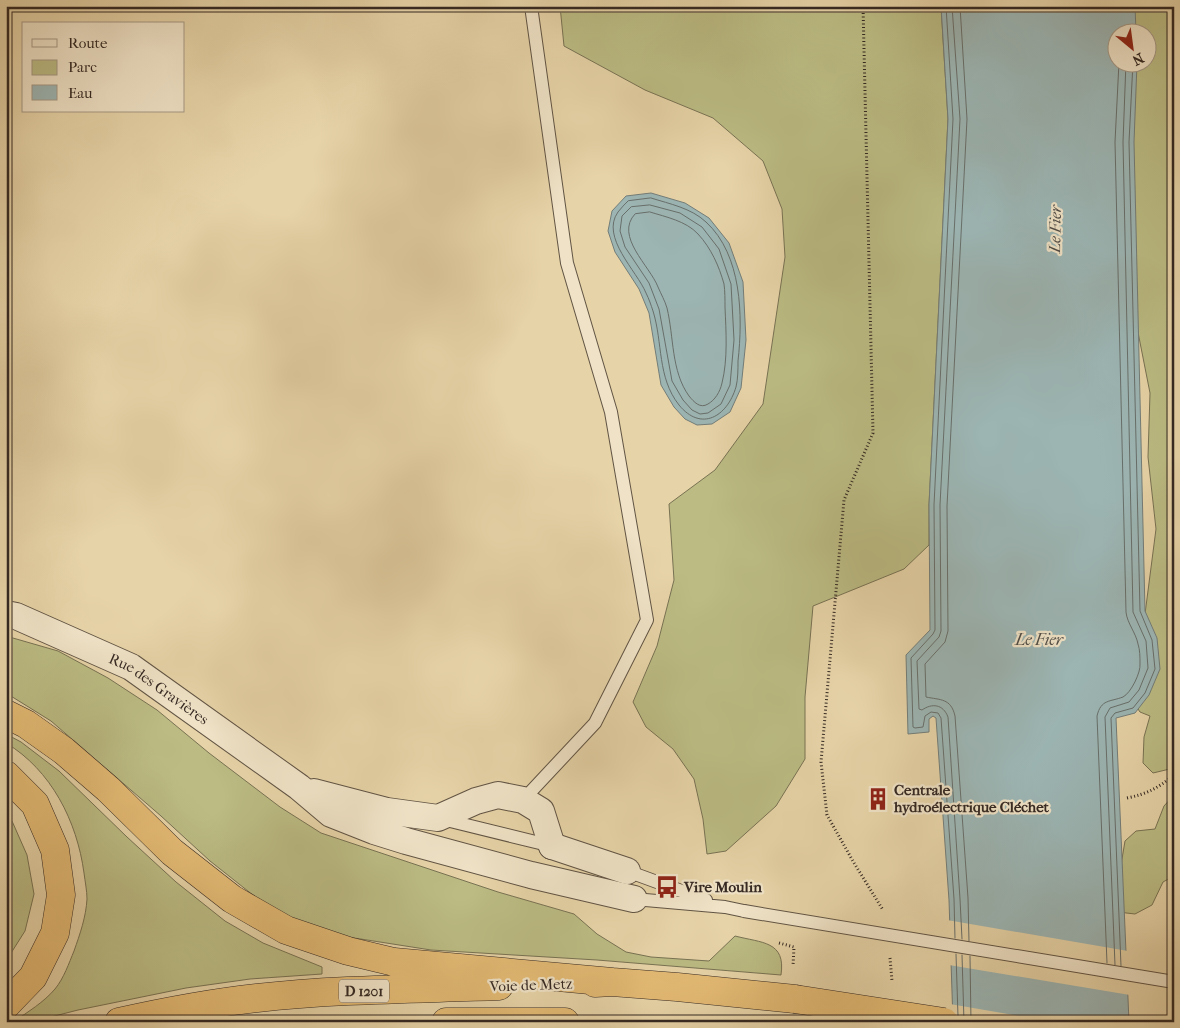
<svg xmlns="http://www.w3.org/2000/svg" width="1180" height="1028" viewBox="0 0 1180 1028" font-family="'IM FELL French Canon',serif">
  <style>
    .green { fill: #bbbb83; stroke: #787253 }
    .water { fill: #9cb5b3; stroke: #737d79 }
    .pier { fill: #e6d3a7 }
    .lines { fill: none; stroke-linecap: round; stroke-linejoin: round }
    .shore { stroke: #686f6b; stroke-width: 1 }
    .service-casing { stroke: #615444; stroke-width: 14 }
    .minor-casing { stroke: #615444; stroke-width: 28 }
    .trunk-casing { stroke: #352923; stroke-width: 29 }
    .path { stroke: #352923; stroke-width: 3; stroke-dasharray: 1 2.5; stroke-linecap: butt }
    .service { stroke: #efe2c6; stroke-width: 12 }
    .minor { stroke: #efe2c6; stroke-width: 26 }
    .trunk { stroke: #e3ba74; stroke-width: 28 }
    .service-bridge-casing { stroke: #615444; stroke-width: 14; stroke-linecap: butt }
    .trunk-bridge-casing { stroke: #352923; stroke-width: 29; stroke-linecap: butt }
    .service-bridge { stroke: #efe2c6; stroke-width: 12 }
    .trunk-bridge { stroke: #e3ba74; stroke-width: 28 }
    .labels { text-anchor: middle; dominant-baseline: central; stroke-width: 4.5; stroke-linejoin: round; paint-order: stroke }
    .shield { fill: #efe2c6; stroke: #6d6054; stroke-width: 1 }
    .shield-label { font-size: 14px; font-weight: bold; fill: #352923 }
    .street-label { font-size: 15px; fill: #352923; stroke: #efe2c6 }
    .poi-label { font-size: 15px; font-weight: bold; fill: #352923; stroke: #efe2c6; text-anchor: start }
    .water-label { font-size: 16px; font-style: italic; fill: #4f4c47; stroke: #efe2c6 }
  </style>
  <rect width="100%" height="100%" fill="#e6d3a7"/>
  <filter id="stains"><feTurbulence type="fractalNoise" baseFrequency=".004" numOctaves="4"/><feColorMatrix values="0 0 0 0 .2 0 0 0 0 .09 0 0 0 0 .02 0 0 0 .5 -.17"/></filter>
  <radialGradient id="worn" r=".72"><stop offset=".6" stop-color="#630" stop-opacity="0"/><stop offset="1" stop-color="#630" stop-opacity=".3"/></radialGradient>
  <path class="green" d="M560 6H941L948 119 929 505V545L904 569 813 606 805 697V759L776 806 726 851 707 854 703 819 694 779 673 749 646 727 633 702 657 646 674 580 669 504 715 470 763 404 785 257 782 209 763 161 713 118 645 90 564 46Z
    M1123 6H1174V768L1153 773 1143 763 1144 737 1150 716 1140 712 1132 700 1145 614 1156 529 1148 457 1150 393 1133 307 1120 63 1148 62V32H1120Z
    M6 636 58 651 108 678 157 710 209 753 280 807 321 833 498 892 574 914 597 934 626 952 651 957 709 961 735 936C762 943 786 941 781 975L597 960 431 950 316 932 263 903 210 861 161 816 51 721 6 693Z
    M6 734 21 742 59 771 127 837 176 882 225 921 263 943 322 967V974L250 979 186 988 78 1010 31 1022H13C28 1012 44 1002 55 989 64 978 69 963 74 951 80 934 86 917 87 899 87 891 85 881 84 873 77 821 51 770 6 743Z
    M1174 795V876L1163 882 1152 905 1135 914 1118 912 1121 865 1125 841 1136 831 1155 829 1164 806Z
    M6 816 12 821 27 855 34 894 25 931 6 961Z"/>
  <path class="water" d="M941 6H1135L1136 32H1118V62L1137 63 1134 142 1145 611 1157 638 1160 669 1149 695 1135 713 1116 718 1129 1022H953L949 900 936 718 933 716 929 719V732L908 734 906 655 930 630 929 505 948 119Z
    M651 193 685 203 709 218 729 243 743 282 746 340 741 388 730 412 712 424 697 425 685 419 674 407 661 385 649 313 639 289 615 252 608 231 612 211 626 196Z"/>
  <path class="pier" d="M947 920 1128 951 1130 995 949 965Z
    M950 1004 1054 1022H950Z"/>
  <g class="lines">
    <path class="shore" d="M946 6 953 119 934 505 935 630 933 634 911 658 913 727 915 728 923 727 925 716 931 712 938 713 941 718 954 899 955 938
      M952 6 960 119 940 505 941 631 939 637 917 661 919 709 922 710C932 703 943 704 948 717L960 899 962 939
      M960 6 967 119 947 506 948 631 945 642 925 664 926 697C940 700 951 698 955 716L968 898 969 941
      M651 198C670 204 691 208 706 222 742 255 743 316 738 361 738 369 738 379 736 387 727 417 701 432 679 405 657 377 663 343 653 311 651 305 649 299 646 293 637 271 600 237 618 212 621 208 625 204 628 201Z
      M650 205 680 213 702 227 719 249 731 284 734 340 730 385 721 404 708 413 700 414 692 410 683 400 672 381 659 309 649 283 625 247 620 231 622 216 631 207Z
      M650 212C666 217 686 221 698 234 711 248 719 266 724 284 725 291 725 300 725 307 726 331 728 359 722 383 720 392 715 400 708 404 700 409 694 402 689 396 671 371 674 337 667 308 665 301 661 294 658 287 650 266 614 236 635 214Z
      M956 954 958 1016
      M962 955 964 1022
      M970 956 971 1022
      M1107 963 1097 716C1101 699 1110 702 1123 697 1131 693 1141 672 1140 664 1140 657 1140 650 1138 644 1136 633 1127 623 1126 612L1115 142 1119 62
      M1115 965 1105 717 1110 708 1129 702 1139 690 1148 668 1146 641 1133 612 1123 142 1126 62
      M1121 966 1111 718 1115 713 1133 708 1145 693 1155 669 1152 640 1140 611 1129 142 1133 62"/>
    <defs>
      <path id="service" d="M523 800 595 723 647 620 611 412 567 263 531 6
        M442 819 552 846
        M627 871 706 900
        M634 899 725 907 744 911"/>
      <g id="minor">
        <path id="s1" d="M6 614 16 616 131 667 299 787 331 814 374 831 406 841 531 875 634 899"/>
        <path d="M314 792 387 811 438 818 476 801 498 795 523 800 541 811 552 846"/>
        <path d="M552 846 627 871"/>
      </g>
      <path id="trunk" d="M6 714 26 724 64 751 108 789 172 852 232 899 286 930 348 951 394 962 612 982
        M6 775 35 804 55 850 61 895 55 933 33 977 6 1005
        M595 983 612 982 677 987 795 999
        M119 1022C164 1012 211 1003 257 998 337 989 419 989 499 986
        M446 1022H565"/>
    </defs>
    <use href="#service" class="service-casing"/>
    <use href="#minor" class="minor-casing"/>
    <use href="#trunk" class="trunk-casing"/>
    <path class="path" d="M863 6 873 433 844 500 821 762 827 815 854 863 883 910
      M1127 798C1147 794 1158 788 1174 775
      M779 943 794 947 793 966
      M890 958 892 981"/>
    <use href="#service" class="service"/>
    <use href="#minor" class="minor"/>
    <use href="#trunk" class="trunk"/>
    <defs>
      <path id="service-bridge" d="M744 911 1174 982"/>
      <path id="trunk-bridge" d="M795 999 944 1022"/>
    </defs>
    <use href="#service-bridge" class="service-bridge-casing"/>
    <use href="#trunk-bridge" class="trunk-bridge-casing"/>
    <use href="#service-bridge" class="service-bridge"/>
    <use href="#trunk-bridge" class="trunk-bridge"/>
  </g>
  <defs>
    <symbol id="building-bare" viewBox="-9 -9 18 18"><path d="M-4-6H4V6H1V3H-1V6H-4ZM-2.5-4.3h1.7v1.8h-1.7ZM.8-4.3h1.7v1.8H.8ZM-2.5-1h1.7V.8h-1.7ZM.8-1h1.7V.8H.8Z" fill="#8f2418" stroke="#efe2c6" stroke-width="2.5" paint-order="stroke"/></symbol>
    <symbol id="bus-bare" viewBox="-9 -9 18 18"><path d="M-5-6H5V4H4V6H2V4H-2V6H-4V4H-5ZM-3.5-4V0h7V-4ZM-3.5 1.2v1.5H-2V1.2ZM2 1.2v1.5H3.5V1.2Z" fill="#8f2418" stroke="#efe2c6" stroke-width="2.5" paint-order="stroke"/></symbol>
  </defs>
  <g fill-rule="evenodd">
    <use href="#building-bare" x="862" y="783" width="32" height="32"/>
    <use href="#bus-bare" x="651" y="871" width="32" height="32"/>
  </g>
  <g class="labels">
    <rect class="shield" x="339" y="979.5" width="50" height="23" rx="4"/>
    <g class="shield-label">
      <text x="364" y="991">D 1201</text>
    </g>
    <g class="street-label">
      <text stroke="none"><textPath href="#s1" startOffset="171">Rue des Gravières</textPath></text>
      <text transform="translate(531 985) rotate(-2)">Voie de Metz</text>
    </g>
    <g class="poi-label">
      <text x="894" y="790">Centrale<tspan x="894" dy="17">hydroélectrique Cléchet</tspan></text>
      <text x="684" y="887">Vire Moulin</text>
    </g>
    <g class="water-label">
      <text transform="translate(1055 229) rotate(-89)">Le Fier</text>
      <text x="1039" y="639">Le Fier</text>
    </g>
  </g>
  <rect width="1180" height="1028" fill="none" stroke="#e6d3a7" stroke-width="25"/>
  <rect x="8" y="8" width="1165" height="1013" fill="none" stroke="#352923" stroke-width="2.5"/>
  <rect x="12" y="12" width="1155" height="1003" fill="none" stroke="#352923"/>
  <rect x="22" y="22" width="162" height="90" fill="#efe2c6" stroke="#a59885"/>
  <rect x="32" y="39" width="25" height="8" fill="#efe2c6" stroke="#a59885"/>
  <text x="68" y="48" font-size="15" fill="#352923">Route</text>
  <rect x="32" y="60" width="25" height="15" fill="#bbbb83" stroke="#a59885"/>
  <text x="68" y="72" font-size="15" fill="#352923">Parc</text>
  <rect x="32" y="85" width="25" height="15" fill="#9cb5b3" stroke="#a59885"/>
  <text x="68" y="98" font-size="15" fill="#352923">Eau</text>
  <g transform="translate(1132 48) rotate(151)"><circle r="24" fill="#efe2c6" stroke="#a59885"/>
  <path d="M0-4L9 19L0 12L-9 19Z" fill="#8f2418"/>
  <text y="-8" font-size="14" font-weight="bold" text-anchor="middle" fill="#352923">N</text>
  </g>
  <rect width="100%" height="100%" filter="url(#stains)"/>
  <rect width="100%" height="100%" fill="url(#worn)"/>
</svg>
